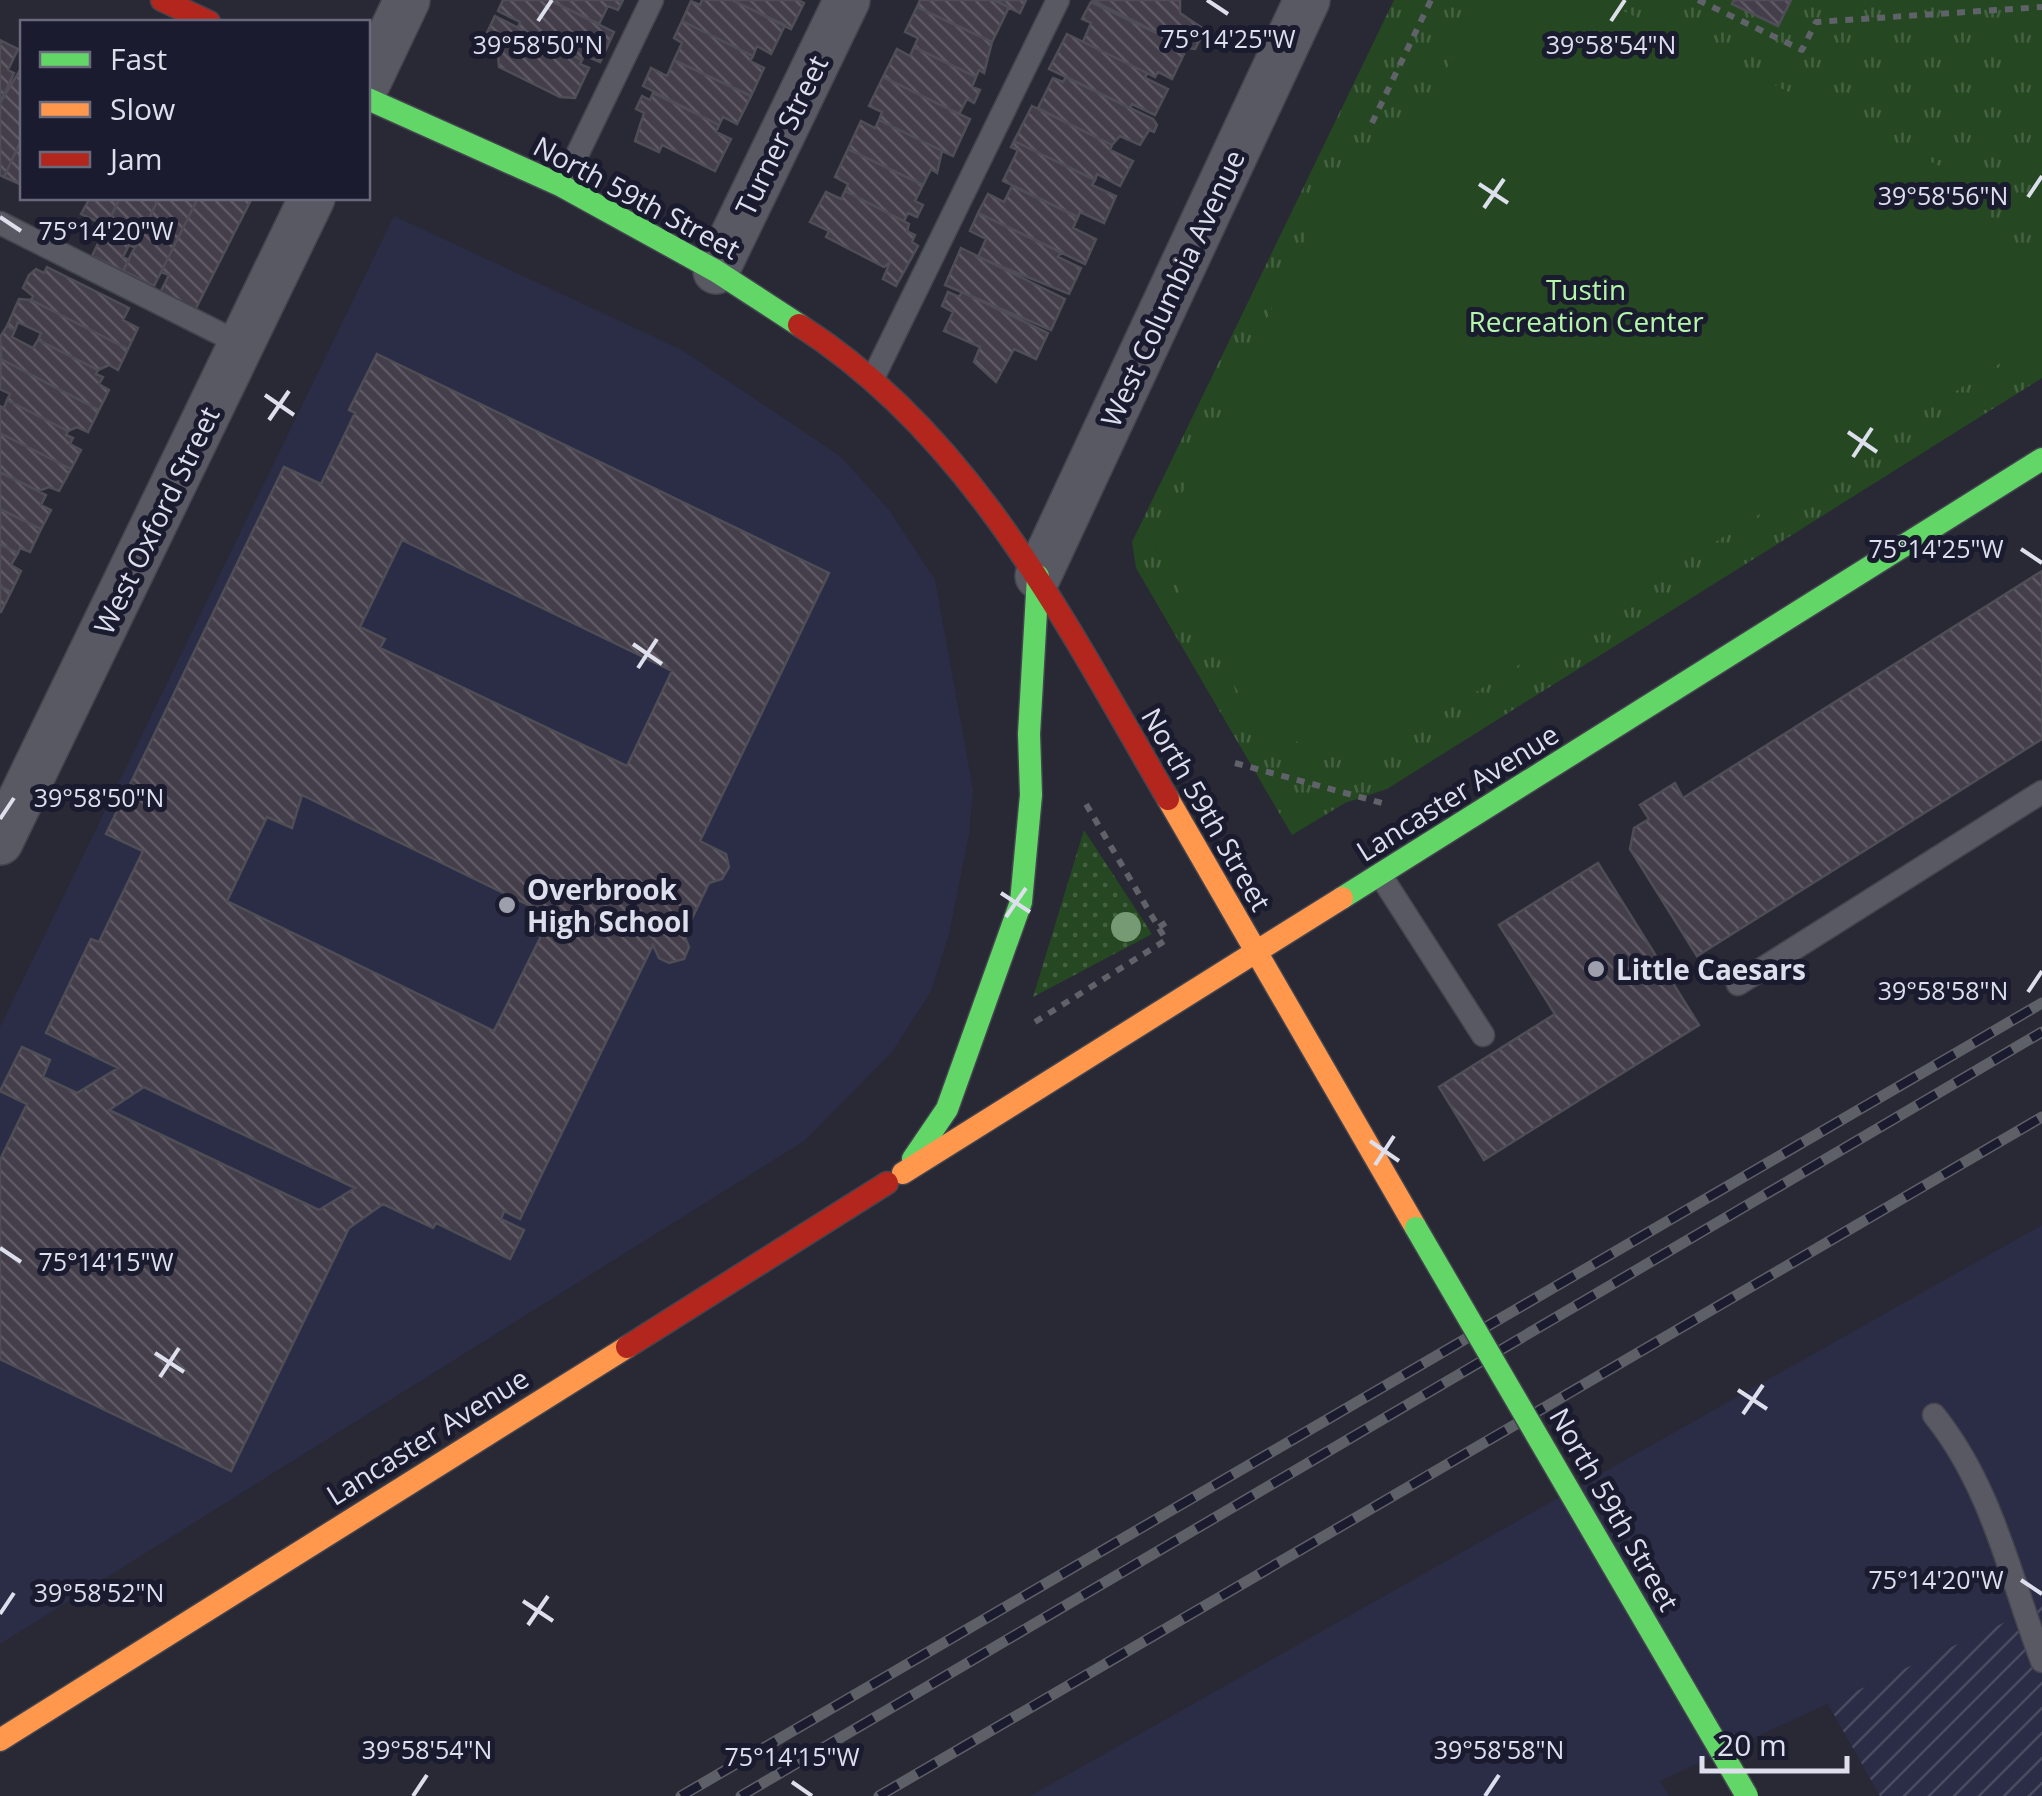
<svg xmlns="http://www.w3.org/2000/svg" width="2042" height="1796" viewBox="0 0 2042 1796" font-family="'Open Sans',sans-serif">
  <style>
    .built { fill: #2b2d46 }
    .industrial { fill: url(#industrial-furrows) }
    .grass { fill: url(#grass-dots) }
    .park { fill: url(#park-tufts) }
    .pitch { fill: #254721 }
    .building { fill: url(#building-back-hatch); stroke: #4f4e56; stroke-width: 2.5; fill-rule: evenodd }
    .lines { fill: none; stroke-linecap: round; stroke-linejoin: round }
    .lane-casing { stroke: #43444e; stroke-width: 25 }
    .street-casing { stroke: #43444e; stroke-width: 48 }
    .fast-casing { stroke: #43444e; stroke-width: 25 }
    .slow-casing { stroke: #43444e; stroke-width: 25 }
    .jam-casing { stroke: #43444e; stroke-width: 25 }
    .path { stroke: #60626a; stroke-width: 6; stroke-dasharray: 8 8; stroke-linecap: butt }
    .lane { stroke: #585963; stroke-width: 22 }
    .street { stroke: #585963; stroke-width: 45 }
    .fast { stroke: #63d668; stroke-width: 22 }
    .slow { stroke: #ff974d; stroke-width: 22 }
    .jam { stroke: #b3261e; stroke-width: 22 }
    .rail-casing { stroke: #5e6068; stroke-width: 11 }
    .rail { stroke: #1a1b2f; stroke-width: 8; stroke-dasharray: 22; stroke-linecap: butt }
    .fast-bridge-casing { stroke: #43444e; stroke-width: 25; stroke-linecap: butt }
    .fast-bridge { stroke: #63d668; stroke-width: 22 }
    .tree { fill: #759a74 }
    .ticks { fill: none; stroke: #dddfed; stroke-width: 4 }
    .poi-dot { fill: #9e9fac; stroke: #1a1b2f; stroke-width: 4 }
    .labels { text-anchor: middle; dominant-baseline: central; stroke-width: 10; stroke-linejoin: round; paint-order: stroke }
    .street-label { font-size: 28px; fill: #dddfed; stroke: #1a1b2f }
    .park-label { font-size: 28px; fill: #b4f7a9; stroke: #1a1b2f }
    .poi-label { font-size: 28px; font-weight: bold; fill: #dddfed; stroke: #1a1b2f; text-anchor: start }
    .ticks-label { font-size: 25px; text-anchor: middle; fill: #dddfed; stroke: #1a1b2f; stroke-width: 10; stroke-linejoin: round; paint-order: stroke }
  </style>
  <defs>
    <pattern id="industrial-furrows" width="10" height="10" patternUnits="userSpaceOnUse" patternTransform="scale(2.5)"><rect width="10" height="10" fill="#2b2d46"/><path d="M-1 1l2-2M0 10L10 0M9 11l2-2" fill="none" stroke="#494b61"/></pattern>
    <pattern id="grass-dots" width="8" height="8" patternUnits="userSpaceOnUse" patternTransform="scale(2.5)"><rect width="8" height="8" fill="#254721"/><path d="M2 2h.1M6 6h.1" fill="none" stroke="#446142" stroke-width="1.8" stroke-linecap="round"/></pattern>
    <pattern id="park-tufts" width="24" height="20" patternUnits="userSpaceOnUse" patternTransform="scale(2.5)"><rect width="24" height="20" fill="#254721"/><path d="M3 7l-1-3M5 7V3M7 7l1-3M15 17l-1-3M17 17v-4M19 17l1-3" fill="none" stroke="#446142"/></pattern>
    <pattern id="building-back-hatch" width="6" height="6" patternUnits="userSpaceOnUse" patternTransform="scale(2.5)"><rect width="6" height="6" fill="#443d4a"/><path d="M-1 5l2 2M0 0l6 6M5-1l2 2" fill="none" stroke="#5f5964"/></pattern>
  </defs>
  <rect width="100%" height="100%" fill="#282934"/>
  <path class="built" d="M394 216 682 350 841 457 889 510 935 580 973 790 969 834 949 934 931 991 892 1052 804 1141 0 1644V1027Z
    M2042 1225V1605L1660 1781 1669 1796H1030Z"/>
  <path class="industrial" d="M2042 1605V1796H1880L1828 1704Z"/>
  <path class="grass" d="M1084 830 1152 934 1033 997Z"/>
  <path class="park" d="M1394 0H2042V378L1387 789 1345 803 1292 835 1136 568 1132 542Z"/>
  <path class="pitch" d="M1480 0H1601L1970 181 2042 305V337L1369 759 1262 733 1155 549 1350 147 1404 156Z"/>
  <path class="building" d="M503 0H549L614 32 600 62 584 55 582 60 518 28 520 22 498 11Z
    M549 0H623L618 10 608 6 599 24Z
    M702 0H732L785 25 771 54 757 46 753 56 682 21 691 1 700 5Z
    M732 0H798L804 3 791 29Z
    M920 0H994L1009 7 992 42 917 7Z
    M994 0H1026L1020 13Z
    M1092 0H1180V13L1205 30 1195 49 1188 48Z
    M1734 0H1791L1778 26 1732 4Z
    M1091 2 1165 37 1162 43 1184 54 1172 79 1158 72 1155 77 1147 73 1083 42 1091 23 1082 19Z
    M917 7 992 42 984 73 979 70 976 77 914 47 918 38 905 32Z
    M495 16 582 60 580 64 589 68 575 98 560 97 499 67 498 54 503 51 483 41Z
    M682 21 753 56 750 61 764 68 751 96 674 60 682 43 674 38Z
    M1067 34 1147 73 1145 78 1168 89 1155 115 1132 104 1130 108 1049 69Z
    M0 40 18 49 8 70 14 73 0 103Z
    M914 47 976 77 972 87 980 90 974 103 967 99 959 114 883 77 897 49 910 56Z
    M674 60 751 96 737 124 723 117 719 125 643 86 651 68 667 76Z
    M20 70 22 138 4 177 0 175V103Z
    M883 77 970 119 953 156 879 120 882 112 869 106Z
    M1066 77 1153 119 1157 125 1154 132 1149 130 1140 145 1120 136 1112 145 1038 108 1053 78 1063 82Z
    M653 93 719 125 716 132 731 139 715 171 662 145 659 152 635 141 644 113 636 109 642 96 650 100Z
    M1032 106 1112 145 1110 150 1133 161 1120 186 1097 174 1095 180 1014 141Z
    M879 120 942 151 937 173 931 169 923 185 848 149 861 121 875 128Z
    M22 138V185L4 177Z
    M1014 141 1095 180 1092 185 1116 196 1104 223 1080 212 1078 217 1003 181 1018 150 1011 147Z
    M848 149 923 185 915 201 923 205 917 217 908 213 904 221 845 191 848 184 835 177Z
    M1012 186 1078 217 1073 228 1096 239 1085 264 978 213 988 194 1004 202Z
    M845 191 909 224 907 231 915 235 912 242 918 246 896 286 883 279 890 262 884 267 826 237 829 231 810 222 826 192 841 199Z
    M90 198H120L106 226 81 214Z
    M120 198H159L135 248 129 245 123 257 129 260 123 271 92 256Z
    M159 198H198L154 286 123 271Z
    M198 198H252L194 312 159 295 169 275 161 272Z
    M978 213 1061 252 1058 257 1081 268 1069 294 978 257 986 239 970 231Z
    M961 248 1065 299 1051 330 945 285Z
    M47 267 129 308 123 320 138 328 128 349 31 300 33 296 23 288 29 275 36 269 44 273Z
    M948 292 959 297 962 292 1048 333 1036 359 1014 349 996 382 974 362 980 347 944 331 953 312 942 306Z
    M19 299 31 300 128 349 118 370 109 365 98 370 38 340 41 333 18 322 15 330 7 326Z
    M7 326 15 330 12 337 33 348 38 340 98 370 96 374 103 377 99 384 109 390 99 410 1 359 0 337Z
    M377 354 829 573 700 841 726 854 729 867 722 879 709 883 684 935 689 947 684 959 669 963 659 958 653 945 520 1219 504 1211 501 1219 524 1230 510 1259 436 1223 433 1228 383 1204 349 1228 231 1471 0 1359V1160L27 1104 0 1091 22 1047 50 1060 43 1077 77 1093 118 1068 46 1033 91 939 99 942 143 851 106 834 284 467 321 484 355 413 349 410ZM402 540 672 671 627 766 380 648 385 639 360 627ZM302 795 551 916 494 1031 227 901 267 817 292 828ZM144 1087 355 1188 319 1210 109 1110Z
    M1 359 99 410 88 432 77 427 68 431 7 400 10 394 0 389Z
    M7 400 68 431 66 435 73 438 70 444 81 450 71 469 0 433V406L4 408Z
    M0 433 71 469 59 491 49 487 39 491 0 472Z
    M0 472 46 495 41 505 51 510 41 529 0 509Z
    M0 509 41 529 30 552 20 548 18 553 0 544Z
    M0 544 18 553 11 565 21 571 11 592 0 586Z
    M2042 571V739L1697 956 1630 849 1634 828 1649 819 1640 805 1675 783 1683 798Z
    M0 586 11 592 1 612H0Z
    M1598 863 1699 1025 1484 1160 1439 1087 1555 1014 1499 925Z"/>
  <g class="lines">
    <defs>
      <path id="lane" d="M562 186 652 0
        M0 223 241 344
        M874 376 1058 0
        M1381 876 1483 1035
        M1738 984 2042 792
        M1934 1415C1992 1487 2010 1577 2042 1661"/>
      <path id="street" d="M368 82 407 0
        M716 271 847 0
        M1038 576 1307 0
        M0 842 312 198"/>
      <path id="fast" d="M368 99 562 186 716 271 799 325
        M1342 898 2042 459
        M913 1159 947 1109 1021 902 1031 795 1029 734 1038 576"/>
      <path id="slow" d="M1168 799 1416 1228
        M903 1173 1342 898
        M0 1740 627 1347"/>
      <path id="jam" d="M162 0 209 22
        M799 325C973 436 1067 626 1168 799
        M627 1347 887 1183"/>
    </defs>
    <use href="#lane" class="lane-casing"/>
    <use href="#street" class="street-casing"/>
    <use href="#fast" class="fast-casing"/>
    <use href="#slow" class="slow-casing"/>
    <use href="#jam" class="jam-casing"/>
    <path class="path" d="M1698 0 1802 50 1816 22 2042 7
      M1372 123 1431 0
      M1235 763 1382 803
      M1159 927 1170 920
      M1035 1022 1166 940 1083 799"/>
    <use href="#lane" class="lane"/>
    <use href="#street" class="street"/>
    <use href="#fast" class="fast"/>
    <use href="#slow" class="slow"/>
    <use href="#jam" class="jam"/>
    <defs>
      <path id="rail" d="M681 1796 2042 1003
        M741 1796 2042 1032
        M879 1796 2042 1117"/>
    </defs>
    <use href="#rail" class="rail-casing"/>
    <use href="#rail" class="rail"/>
    <defs>
      <path id="fast-bridge" d="M1416 1228 1747 1796"/>
    </defs>
    <use href="#fast-bridge" class="fast-bridge-casing"/>
    <use href="#fast-bridge" class="fast-bridge"/>
  </g>
  <circle class="tree" cx="1126" cy="927" r="15"/>
  <path class="ticks" d="M1207 0 1228 14M538 21 552 0M1611 21 1625 0M1479 184 1508 203M2028 197 2042 176M1484 208 1504 179M0 217 21 231M265 395 294 415M269 420 289 391M1848 432 1877 452M1853 457 1872 428M2021 549 2042 563M633 644 662 664M638 668 657 639M0 819 14 798M1001 893 1030 912M1006 917 1026 888M2028 992 2042 971M1370 1141 1399 1161M1375 1165 1394 1136M0 1248 21 1262M155 1353 184 1372M160 1377 179 1348M1738 1390 1767 1409M1743 1414 1763 1385M2021 1580 2042 1594M523 1601 553 1621M0 1614 14 1593M528 1625 548 1596M792 1782 812 1796M413 1796 427 1775M1485 1796 1499 1775"/>
  <g class="poi-dot">
    <circle cx="507" cy="905" r="10"/>
    <circle cx="1596" cy="969" r="10"/>
  </g>
  <g class="labels">
    <g class="street-label">
      <text transform="translate(781 135) rotate(-64)">Turner Street</text>
      <text transform="translate(637 197) rotate(28)">North 59th Street</text>
      <text transform="translate(1172 288) rotate(-65)">West Columbia Avenue</text>
      <text transform="translate(156 520) rotate(-64)">West Oxford Street</text>
      <text transform="translate(1457 792) rotate(-32)">Lancaster Avenue</text>
      <text transform="translate(1207 809) rotate(60)">North 59th Street</text>
      <text transform="translate(427 1436) rotate(-32)">Lancaster Avenue</text>
      <text transform="translate(1615 1509) rotate(60)">North 59th Street</text>
    </g>
    <g class="park-label">
      <text x="1586" y="289">Tustin<tspan x="1586" dy="32">Recreation Center</tspan></text>
    </g>
    <g class="poi-label">
      <text x="527" y="889">Overbrook<tspan x="527" dy="32">High School</tspan></text>
      <text x="1616" y="969">Little Caesars</text>
    </g>
  </g>
  <g class="ticks-label">
    <text x="1228" y="48">75°14'25"W</text>
    <text x="538" y="54">39°58'50"N</text>
    <text x="1611" y="54">39°58'54"N</text>
    <text x="1943" y="205">39°58'56"N</text>
    <text x="106" y="240">75°14'20"W</text>
    <text x="1936" y="558">75°14'25"W</text>
    <text x="99" y="807">39°58'50"N</text>
    <text x="1943" y="1000">39°58'58"N</text>
    <text x="106" y="1271">75°14'15"W</text>
    <text x="1936" y="1589">75°14'20"W</text>
    <text x="99" y="1602">39°58'52"N</text>
    <text x="427" y="1759">39°58'54"N</text>
    <text x="1499" y="1759">39°58'58"N</text>
    <text x="792" y="1766">75°14'15"W</text>
  </g>
  <rect x="20" y="20" width="350" height="180" fill="#1a1b2f" stroke="#68697b" stroke-width="2.5"/>
  <rect x="40" y="52" width="50" height="15" fill="#63d668" stroke="#68697b" stroke-width="2.5"/>
  <text x="110" y="70" font-size="30" fill="#dddfed">Fast</text>
  <rect x="40" y="102" width="50" height="15" fill="#ff974d" stroke="#68697b" stroke-width="2.5"/>
  <text x="110" y="120" font-size="30" fill="#dddfed">Slow</text>
  <rect x="40" y="152" width="50" height="15" fill="#b3261e" stroke="#68697b" stroke-width="2.5"/>
  <text x="110" y="170" font-size="30" fill="#dddfed">Jam</text>
  <path d="M1702 1756v15h145v-15" fill="none" stroke="#dddfed" stroke-width="5"/>
  <text x="1717" y="1756" font-size="30" fill="#dddfed" stroke="#1a1b2f" stroke-width="8" paint-order="stroke">20 m</text>
</svg>
